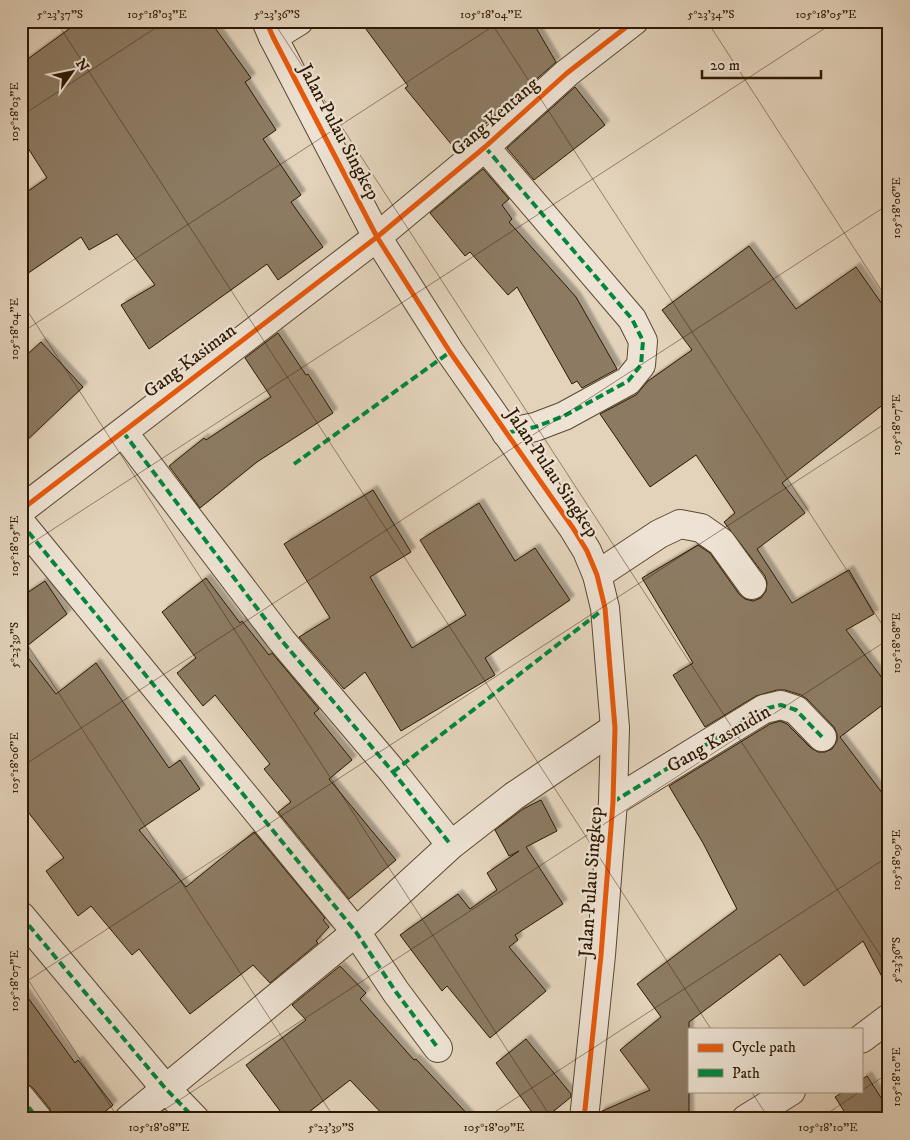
<svg xmlns="http://www.w3.org/2000/svg" width="910" height="1140" viewBox="0 0 910 1140" font-family="'IM FELL DW Pica',serif">
  <style>
    .building { fill: #8c7a62; stroke: #2e1901; filter: url(#shadow) }
    .lines { fill: none; stroke-linecap: round; stroke-linejoin: round }
    .minor-casing { stroke: #5b4830; stroke-width: 30 }
    .tertiary-casing { stroke: #5b4830; stroke-width: 30 }
    .minor { stroke: #ede2d3; stroke-width: 28 }
    .tertiary { stroke: #ede2d3; stroke-width: 28 }
    .quiet { stroke: #00873e; stroke-width: 4; stroke-dasharray: 8 4; stroke-linecap: butt }
    .cycleway-casing { stroke: #ede2d3; stroke-width: 8 }
    .cycleway { stroke: #e8590c; stroke-width: 5 }
    .ticks { fill: none; stroke: #2e1901; stroke-width: 1; stroke-opacity: 0.45 }
    .labels { text-anchor: middle; dominant-baseline: central; stroke-width: 4.5; stroke-linejoin: round; paint-order: stroke }
    .street-label { font-size: 19px; fill: #2e1901; stroke: #ede2d3 }
    .neatline { fill: none; stroke: #2e1901; stroke-width: 2 }
    .ticks-label { font-size: 12px; text-anchor: middle; fill: #2e1901 }
  </style>
  <defs>
    <filter id="shadow"><feDropShadow dx="4.5" dy="-4.5" stdDeviation="1" flood-color="#0004"/></filter>
  </defs>
  <rect width="100%" height="100%" fill="#e3d3bb"/>
  <filter id="stains"><feTurbulence type="fractalNoise" baseFrequency=".004" numOctaves="4"/><feColorMatrix values="0 0 0 0 .2 0 0 0 0 .09 0 0 0 0 .02 0 0 0 .5 -.17"/></filter>
  <radialGradient id="worn" r=".72"><stop offset=".6" stop-color="#630" stop-opacity="0"/><stop offset="1" stop-color="#630" stop-opacity=".3"/></radialGradient>
  <path class="building" d="M80 21H210L251 78 245 82 276 130 263 139 301 195 291 202 323 247 278 280 267 264 149 349 121 305 155 285 117 234 89 250 81 237 21 278V196L47 178 21 137V64Z
    M360 21H532L556 62 456 150 405 88 408 86Z
    M575 87 605 125 534 180 507 148Z
    M483 169 509 199 502 205 512 219 509 222 576 297 617 369 582 388 577 381 572 384 517 287 508 295 470 252 465 256 430 213Z
    M749 246 796 309 856 267 889 314V400L782 483 805 513 757 549 792 603 849 570 874 614 846 630 889 687V700L840 737 889 802V990L863 941 804 986 780 954 689 1022V1119H600V1112L650 1090 620 1050 661 1017 637 984 737 909 703 843 669 786 770 724 780 721 787 724 811 748 818 752H825L832 749 837 741V734L834 727 807 699 801 695 785 690H777L756 696 705 727 673 675 693 663 642 578 698 545 710 553 739 594 745 599 753 601 761 598 766 591 767 583 765 576 724 522 735 513 696 455 650 487 600 414 636 395 648 381 692 350 662 310Z
    M278 333 306 375 308 374 333 413 257 462 200 508 169 466 204 438 206 440 271 397 245 358Z
    M41 342 83 387 21 446V360Z
    M373 490 411 552 370 577 412 648 466 615 420 540 479 503 515 561 535 548 570 600 485 658 495 675 401 731 365 672 344 689 299 637 330 618 284 544Z
    M206 578 240 623 242 621 269 655 272 653 319 709 314 713 352 760 329 779 396 860 349 899 278 812 291 802 264 769 270 764 215 695 203 706 177 673 196 658 162 612Z
    M45 581 67 614 22 650 56 694 96 663 169 768 180 760 200 789 139 830 186 887 254 832 325 918 323 920 329 927 316 941 318 943 270 983 253 965 190 1014 139 949 132 955 91 906 78 916 46 871 64 858 21 803V597Z
    M541 800 557 831 526 847 563 904 515 935 518 940 509 947 546 991 490 1038 447 986 442 991 400 935 458 894 470 909 497 890 487 873 519 851 509 856 495 830 523 809Z
    M340 966 366 993 360 999 414 1060 416 1059 472 1119H387L350 1080 300 1119H286L246 1065 306 1020 292 1005Z
    M21 988 75 1063 78 1060 113 1105 96 1119H53L50 1109 33 1088 27 1084 21 1083Z
    M526 1039 571 1094V1097L544 1119H537L496 1063Z
    M867 1076 889 1110V1119H849L835 1097 844 1091H861V1080Z"/>
  <g class="lines">
    <defs>
      <path id="minor" d="M273 37 299 21
        M485 147 632 319 643 341 641 365 628 381 564 416 535 427 506 433
        M123 432 282 641 393 772 451 845
        M21 510 377 237 485 147 567 73 634 21
        M21 523 356 932 396 992 438 1048
        M597 575 659 534 680 524 701 528 721 542 752 585
        M613 802 764 709 781 705 796 710 822 737
        M21 916 165 1088 195 1119
        M861 1039 889 1018
        M21 1098 38 1119
        M129 1119 356 932 451 845 514 796 615 728
        M746 1119 791 1091"/>
      <path id="tertiary" d="M266 21 273 37 377 237 450 352 573 528 587 551 597 575 605 608 615 728 613 802 601 955 584 1119"/>
    </defs>
    <use href="#minor" class="minor-casing"/>
    <use href="#tertiary" class="tertiary-casing"/>
    <use href="#minor" class="minor"/>
    <use href="#tertiary" class="tertiary"/>
    <path class="quiet" d="M485 147 632 319 643 341 641 365 628 381 564 416 535 427 506 433
      M123 432 282 641 393 772 451 845
      M294 464 450 352
      M21 523 356 932 396 992 438 1048
      M393 772 605 608
      M613 802 764 709 781 705 796 710 822 737
      M21 916 165 1088 195 1119
      M21 1098 38 1119"/>
    <defs>
      <path id="cycleway" d="M266 21 273 37 377 237 450 352 573 528 587 551 597 575 605 608 615 728 613 802 601 955 584 1119
        M21 510 377 237 485 147 567 73 634 21"/>
    </defs>
    <use href="#cycleway" class="cycleway-casing"/>
    <use href="#cycleway" class="cycleway"/>
  </g>
  <path class="ticks" d="M56 21 711 1029M273 21 889 969M490 21 889 635M707 21 889 302M21 116 166 21M21 301 552 1119M21 333 501 21M21 550 836 21M21 635 335 1119M21 767 889 204M21 969 119 1119M21 985 889 421M751 1091 769 1119M861 1091 889 1073M150 1119 889 639M484 1119 889 856M819 1119 861 1091"/>
  <g class="labels">
    <g class="street-label">
      <text transform="translate(495 117) rotate(-41)">Gang Kentang</text>
      <text transform="translate(339 132) rotate(62)">Jalan Pulau Singkep</text>
      <text transform="translate(190 361) rotate(-37)">Gang Kasiman</text>
      <text transform="translate(552 473) rotate(56)">Jalan Pulau Singkep</text>
      <text transform="translate(719 739) rotate(-30)">Gang Kasmidin</text>
      <text transform="translate(591 882) rotate(-86)">Jalan Pulau Singkep</text>
    </g>
  </g>
  <rect width="910" height="1140" fill="none" stroke="#e3d3bb" stroke-width="55"/>
  <rect x="688" y="1028" width="175" height="65" fill="#ede2d3" stroke="#a1927f"/>
  <rect x="698" y="1044" width="25" height="8" fill="#e8590c" stroke="#a1927f"/>
  <text x="732" y="1052" font-size="15" fill="#2e1901">Cycle path</text>
  <rect x="698" y="1069" width="25" height="8" fill="#00873e" stroke="#a1927f"/>
  <text x="732" y="1078" font-size="15" fill="#2e1901">Path</text>
  <g transform="translate(72 72) rotate(57)" stroke="#ede2d3" stroke-width="4" paint-order="stroke">
  <path d="M0-4L9 19L0 12L-9 19Z" fill="#2e1901"/>
  <text y="-8" font-size="14" font-weight="bold" text-anchor="middle" fill="#2e1901">N</text>
  </g>
  <path d="M702 70v8h119v-8" fill="none" stroke="#2e1901" stroke-width="2.5"/>
  <text x="710" y="70" font-size="15" fill="#2e1901" stroke="#ede2d3" stroke-width="4" paint-order="stroke">20 m</text>
  <rect x="28" y="28" width="854" height="1084" class="neatline"/>
  <g class="ticks-label">
    <text x="60" y="18">5°23'37"S</text>
    <text x="157" y="18">105°18'03"E</text>
    <text x="277" y="18">5°23'36"S</text>
    <text x="491" y="18">105°18'04"E</text>
    <text x="711" y="18">5°23'34"S</text>
    <text x="826" y="18">105°18'05"E</text>
    <text transform="translate(14 112) rotate(-90)" y="4">105°18'03"E</text>
    <text transform="translate(896 208) rotate(-90)" y="4">105°18'06"E</text>
    <text transform="translate(14 329) rotate(-90)" y="4">105°18'04"E</text>
    <text transform="translate(896 425) rotate(-90)" y="4">105°18'07"E</text>
    <text transform="translate(14 546) rotate(-90)" y="4">105°18'05"E</text>
    <text transform="translate(896 643) rotate(-90)" y="4">105°18'08"E</text>
    <text transform="translate(14 645) rotate(-90)" y="4">5°23'39"S</text>
    <text transform="translate(14 763) rotate(-90)" y="4">105°18'06"E</text>
    <text transform="translate(896 860) rotate(-90)" y="4">105°18'09"E</text>
    <text transform="translate(896 960) rotate(-90)" y="4">5°23'36"S</text>
    <text transform="translate(14 981) rotate(-90)" y="4">105°18'07"E</text>
    <text transform="translate(896 1077) rotate(-90)" y="4">105°18'10"E</text>
    <text x="159" y="1131">105°18'08"E</text>
    <text x="331" y="1131">5°23'39"S</text>
    <text x="494" y="1131">105°18'09"E</text>
    <text x="828" y="1131">105°18'10"E</text>
  </g>
  <rect width="100%" height="100%" filter="url(#stains)"/>
  <rect width="100%" height="100%" fill="url(#worn)"/>
</svg>
